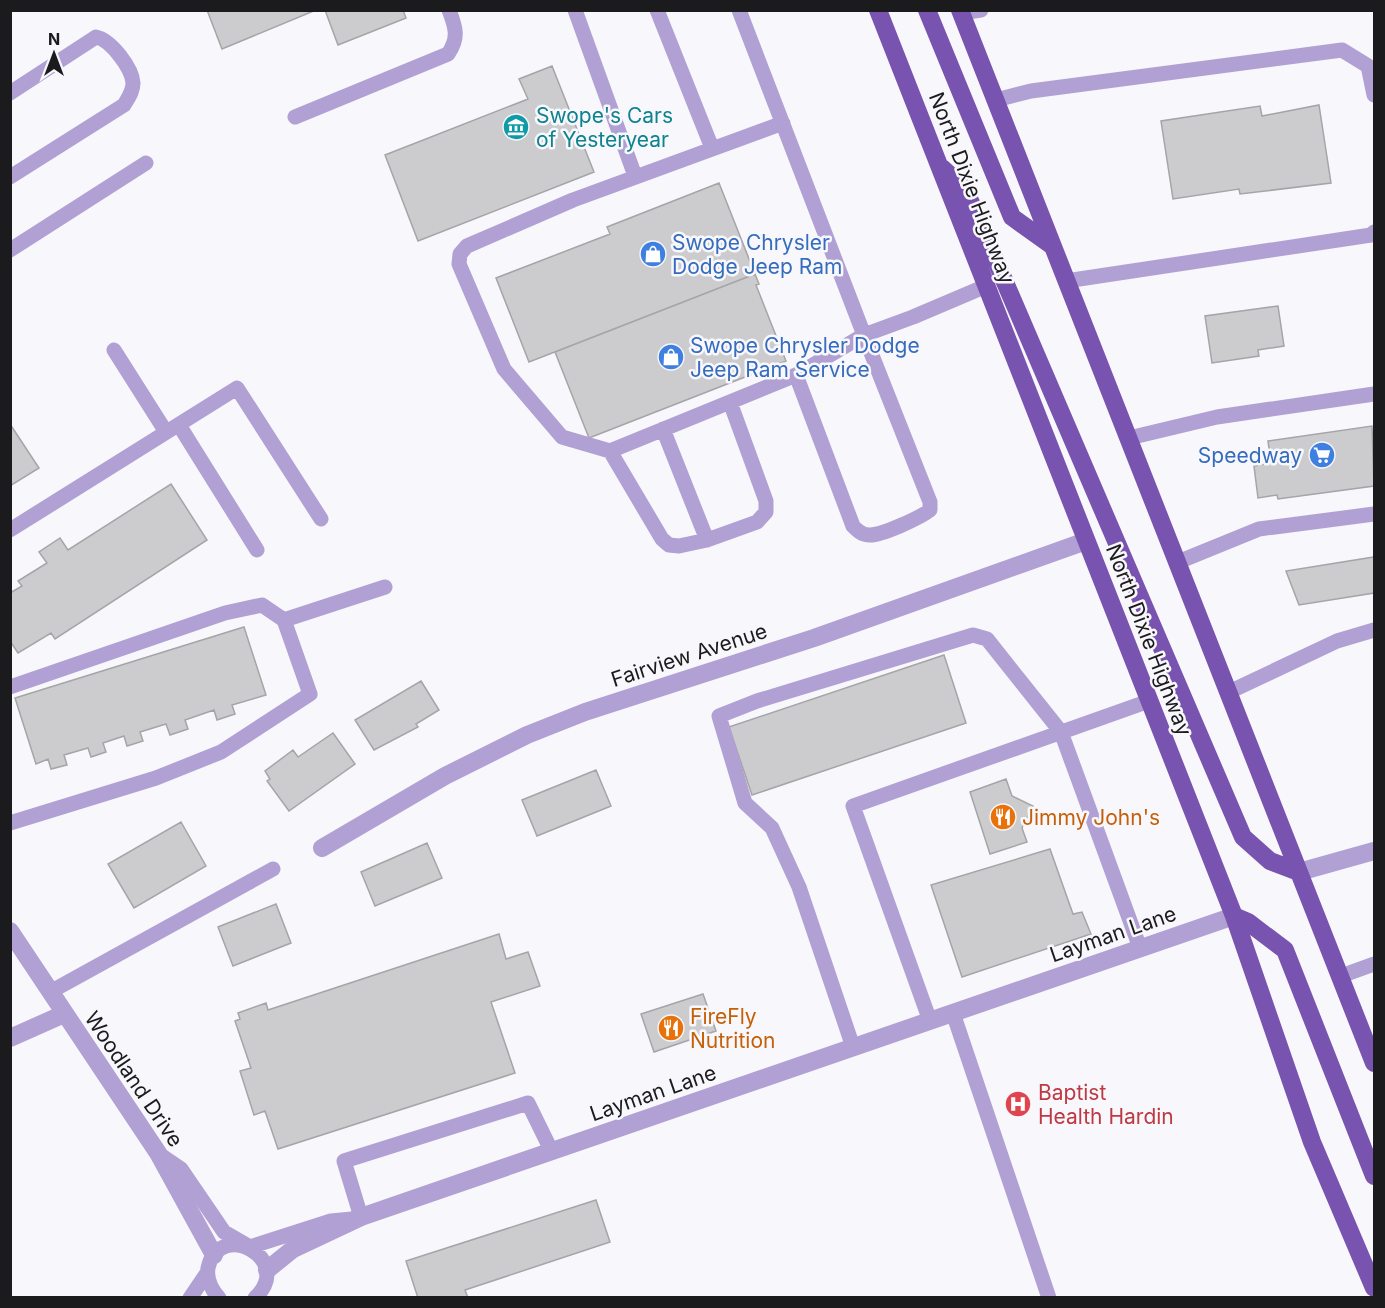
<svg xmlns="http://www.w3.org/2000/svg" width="1385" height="1308" viewBox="0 0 1385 1308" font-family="Inter,sans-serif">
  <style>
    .building { fill: #cccccf; stroke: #a5a5a8; stroke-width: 1.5 }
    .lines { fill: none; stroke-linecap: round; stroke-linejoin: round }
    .service { stroke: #b1a0d4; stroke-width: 15 }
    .minor { stroke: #b1a0d4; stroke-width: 18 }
    .tertiary { stroke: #b1a0d4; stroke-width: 18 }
    .primary { stroke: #7853af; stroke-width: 18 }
    .labels { text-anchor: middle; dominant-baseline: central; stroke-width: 5; stroke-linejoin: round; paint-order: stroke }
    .culture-label { font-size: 21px; fill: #0d838f; stroke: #f8f7fb; text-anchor: start }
    .street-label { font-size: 21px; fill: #1b1a1c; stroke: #f8f7fb }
    .shop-label { font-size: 21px; fill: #366cbe; stroke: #f8f7fb; text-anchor: start }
    .food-label { font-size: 21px; fill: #c56008; stroke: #f8f7fb; text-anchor: start }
    .health-label { font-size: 21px; fill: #be3a42; stroke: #f8f7fb; text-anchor: start }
  </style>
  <rect width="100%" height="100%" fill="#f8f7fb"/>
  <path class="building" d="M207 10H316L222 49Z
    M325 10H403L406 18 338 45Z
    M552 66 594 172 418 241 385 155 528 99 519 79Z
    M1319 105 1331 183 1240 194 1239 189 1173 199 1161 121 1260 106 1262 116Z
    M719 183 755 274 529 362 496 278 610 234 607 227Z
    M755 274 759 284 756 285 786 361 589 438 555 352Z
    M1278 306 1284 346 1258 350 1259 356 1212 363 1205 316Z
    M10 424 39 468 10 486Z
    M1372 426 1374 486 1278 499 1277 495 1258 498 1254 466 1271 463 1268 441Z
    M171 484 207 540 55 639 51 633 18 653 10 641V593L22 586 18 581 47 563 39 552 60 538 68 550Z
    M1374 557V593L1299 605 1286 571Z
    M244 627 266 695 232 705 235 714 217 720 214 710 185 720 188 729 170 735 166 724 140 732 143 741 127 746 124 736 103 743 106 752 91 757 88 748 64 755 67 765 51 769 48 759 36 764 15 698Z
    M944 655 966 723 752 795 729 727Z
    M421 681 439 710 416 724 418 727 374 750 355 720Z
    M333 733 355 764 289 811 267 781 270 779 265 771 293 750 298 757Z
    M596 770 611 806 537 836 522 800Z
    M1006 779 1012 796 1033 806 1022 828 1027 842 990 854 970 792Z
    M181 822 206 866 134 908 108 864Z
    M427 843 442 878 375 906 361 872Z
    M1050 849 1073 914 1082 912 1091 934 962 977 931 885Z
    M276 904 291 943 233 966 218 927Z
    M499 934 506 959 528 952 540 986 491 1002 515 1073 278 1149 265 1111 254 1115 240 1071 251 1068 235 1021 240 1019 238 1013 266 1003 268 1010Z
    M703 994 716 1031 654 1052 641 1014Z
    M596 1200 610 1242 465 1290 468 1298H418L406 1261Z"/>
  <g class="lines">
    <path class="service" d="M575 10 635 176
      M657 10 712 148
      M739 10 864 335 913 317 986 286
      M961 13 981 10
      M10 93 96 37C111 40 132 68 133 83 133 92 128 98 124 105L10 177
      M996 100 1031 91 1342 50 1368 66 1374 95
      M295 117 448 54C459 38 456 28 449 10
      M783 123 573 200 467 246 460 254 459 264 504 369 562 437 610 451 796 375 864 335 930 502V510C920 518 882 535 870 535 862 535 858 531 853 526L796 375
      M10 250 146 163
      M1066 281 1371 235 1374 232
      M114 350 166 432
      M179 425 257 550
      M663 429 707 540
      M1129 438 1217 417 1374 394
      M610 451 662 539 669 545 679 546 707 540 757 522 766 512V501L730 402
      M10 530 237 388 321 519
      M1178 562 1259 529 1374 514
      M284 620 385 587
      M10 687 225 613 262 605 284 620 310 694 221 752 156 778 10 823
      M1229 692 1337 641 1374 630
      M1341 976 1374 964
      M50 992 273 869
      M953 1013 1049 1298
      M930 1021 853 806 1149 701
      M853 1047 799 887 772 828 745 803 719 716 757 701 973 635 987 639 1061 732 1140 948
      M159 1154 181 1169 224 1232 250 1247 331 1221 352 1219
      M361 1217 344 1161 528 1103 552 1152
      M190 1298 207 1273
      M219 1298C211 1289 206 1280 208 1268 219 1218 296 1259 255 1298"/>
    <path class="minor" d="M322 848 445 776 527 735 585 712 814 638 1086 541
      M1299 872 1374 851
      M10 1038 64 1014"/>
    <path class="tertiary" d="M10 931 158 1153 214 1255
      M267 1270 293 1249 361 1217 1234 916"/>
    <path class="primary" d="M878 10 1234 916 1312 1142 1374 1288
      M927 10 1012 217 1051 245
      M960 10 1374 1063
      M942 168 965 189 1243 837 1270 861 1299 872
      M1234 916 1248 922 1285 950 1374 1176"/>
  </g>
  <defs>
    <symbol id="museum-disc" viewBox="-11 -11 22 22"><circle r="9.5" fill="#0f9aa8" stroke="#f8f7fb"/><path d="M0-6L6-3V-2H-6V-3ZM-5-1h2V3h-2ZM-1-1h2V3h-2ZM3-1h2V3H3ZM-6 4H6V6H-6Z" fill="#fff"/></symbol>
    <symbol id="shop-disc" viewBox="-11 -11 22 22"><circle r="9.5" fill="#3f7fe0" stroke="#f8f7fb"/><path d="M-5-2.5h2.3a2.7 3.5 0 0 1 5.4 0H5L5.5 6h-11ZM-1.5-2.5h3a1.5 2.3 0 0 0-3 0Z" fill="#fff"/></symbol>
    <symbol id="supermarket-disc" viewBox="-11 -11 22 22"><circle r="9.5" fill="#3f7fe0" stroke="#f8f7fb"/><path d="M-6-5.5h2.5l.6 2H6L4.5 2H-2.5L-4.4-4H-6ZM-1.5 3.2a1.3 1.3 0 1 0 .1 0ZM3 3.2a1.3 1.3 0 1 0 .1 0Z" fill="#fff"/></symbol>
    <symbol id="restaurant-disc" viewBox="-11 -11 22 22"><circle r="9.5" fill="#e8710a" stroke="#f8f7fb"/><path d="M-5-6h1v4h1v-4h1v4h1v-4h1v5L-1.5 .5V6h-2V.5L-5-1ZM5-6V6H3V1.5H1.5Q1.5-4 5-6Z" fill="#fff"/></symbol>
    <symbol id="hospital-disc" viewBox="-11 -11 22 22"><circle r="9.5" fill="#e0444e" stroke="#f8f7fb"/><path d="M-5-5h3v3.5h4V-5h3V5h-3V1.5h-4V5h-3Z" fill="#fff"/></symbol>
  </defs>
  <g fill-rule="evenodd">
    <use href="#museum-disc" x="501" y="112" width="30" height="30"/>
    <use href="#shop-disc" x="638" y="239" width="30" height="30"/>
    <use href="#shop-disc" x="656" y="342" width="30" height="30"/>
    <use href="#supermarket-disc" x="1307" y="440" width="30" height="30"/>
    <use href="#restaurant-disc" x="988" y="802" width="30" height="30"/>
    <use href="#restaurant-disc" x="656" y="1013" width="30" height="30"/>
    <use href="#hospital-disc" x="1003" y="1089" width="30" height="30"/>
  </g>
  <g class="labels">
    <g class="culture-label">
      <text x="536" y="115">Swope's Cars<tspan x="536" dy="24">of Yesteryear</tspan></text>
    </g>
    <g class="street-label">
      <text transform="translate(972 188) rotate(69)">North Dixie Highway</text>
      <text transform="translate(1149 640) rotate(69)">North Dixie Highway</text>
      <text transform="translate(689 655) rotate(-18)">Fairview Avenue</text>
      <text transform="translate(1113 934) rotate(-19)">Layman Lane</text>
      <text transform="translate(134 1079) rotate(56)">Woodland Drive</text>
      <text transform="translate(653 1093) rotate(-19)">Layman Lane</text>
    </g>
    <g class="shop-label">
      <text x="672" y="242">Swope Chrysler<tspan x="672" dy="24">Dodge Jeep Ram</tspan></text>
      <text x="690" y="345">Swope Chrysler Dodge<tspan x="690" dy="24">Jeep Ram Service</tspan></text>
      <text x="1302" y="455" text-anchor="end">Speedway</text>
    </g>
    <g class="food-label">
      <text x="1022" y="817">Jimmy John's</text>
      <text x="690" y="1016">FireFly<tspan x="690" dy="24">Nutrition</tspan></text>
    </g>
    <g class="health-label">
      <text x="1038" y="1092">Baptist<tspan x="1038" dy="24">Health Hardin</tspan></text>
    </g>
  </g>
  <rect width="1385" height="1308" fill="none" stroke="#1b1a1c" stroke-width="24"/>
  <g transform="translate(54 54)" stroke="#f8f7fb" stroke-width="4.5" paint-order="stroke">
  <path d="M0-4.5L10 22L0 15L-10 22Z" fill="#1b1a1c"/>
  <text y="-9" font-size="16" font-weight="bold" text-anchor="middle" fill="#1b1a1c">N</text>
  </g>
</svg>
